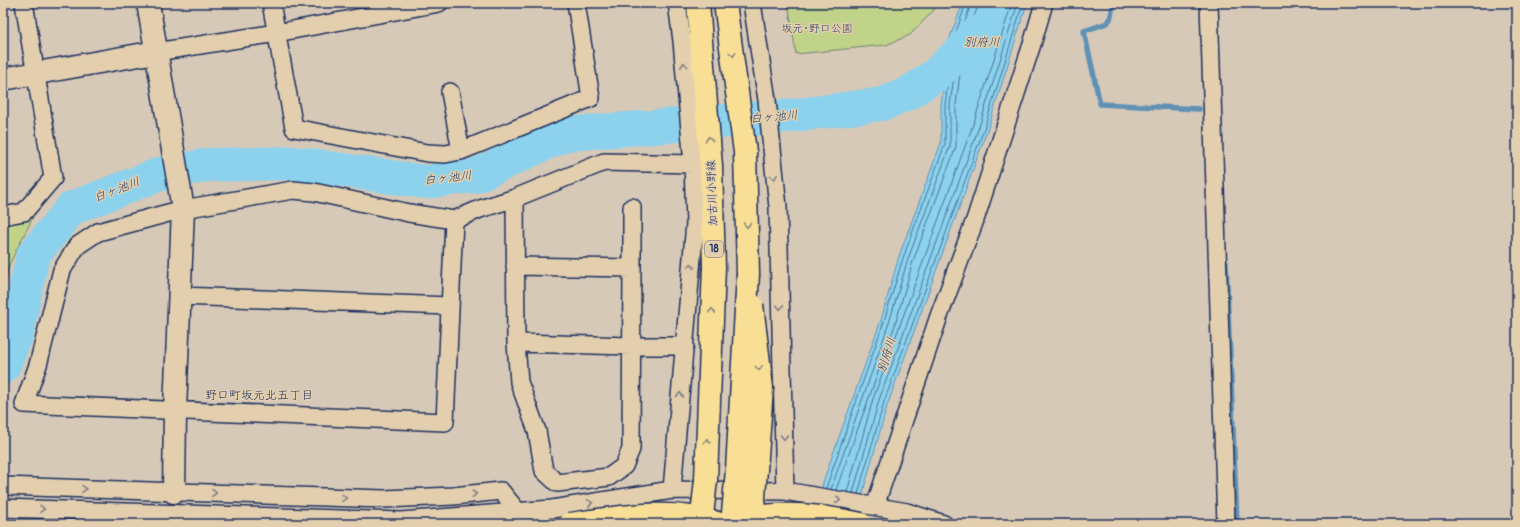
<svg xmlns="http://www.w3.org/2000/svg" width="1520" height="527" viewBox="0 0 1520 527" font-family="Pangolin,'Klee One',sans-serif">
  <style>
    .green { fill: #c0d388; stroke: #6e8173 }
    .water { fill: #8cd2ed; stroke: #5f91b4 }
    .lines { fill: none; stroke-linecap: round; stroke-linejoin: round }
    .shore { stroke: #487097; stroke-width: 1 }
    .stream { stroke: #5f91b4; stroke-width: 5.5 }
    .river { stroke: #8cd2ed; stroke-width: 34 }
    .street-casing { stroke: #1b2f5e; stroke-width: 20 }
    .secondary-casing { stroke: #1b2f5e; stroke-width: 25 }
    .primary-casing { stroke: #1b2f5e; stroke-width: 25 }
    .street { stroke: #e3cfae; stroke-width: 17 }
    .secondary { stroke: #e3cfae; stroke-width: 22 }
    .primary { stroke: #f9df96; stroke-width: 22 }
    .primary-bridge-casing { stroke: #1b2f5e; stroke-width: 25; stroke-linecap: butt }
    .highway-bridge-casing { stroke: #1b2f5e; stroke-width: 25; stroke-linecap: butt }
    .primary-bridge { stroke: #f9df96; stroke-width: 22 }
    .highway-bridge { stroke: #f9df96; stroke-width: 22 }
    .oneway { stroke: #8a877a }
    .oneway2 { stroke: #7f7f86 }
    .labels { text-anchor: middle; dominant-baseline: central; stroke-width: 3; stroke-linejoin: round; paint-order: stroke }
    .shield { fill: #e3cfae; stroke: #575f76; stroke-width: 1 }
    .shield-label { font-size: 10px; font-weight: bold; fill: #1b2f5e }
    .park-label { font-size: 11px; fill: #2c3f62; stroke: #e3cfae }
    .street-label { font-size: 11px; fill: #1b2f5e; stroke: #e3cfae }
    .water-label { font-size: 12px; font-style: italic; fill: #263f6c; stroke: #e3cfae }
    .neighbourhood-label { font-size: 12px; fill: #1b2f5e; stroke: #e3cfae }
  </style>
  <rect width="100%" height="100%" fill="#d7c9b8"/>
  <filter id="ink" filterUnits="userSpaceOnUse"><feTurbulence type="fractalNoise" baseFrequency=".025" numOctaves="2"/><feDisplacementMap in="SourceGraphic" scale="8" xChannelSelector="R" yChannelSelector="G"/><feConvolveMatrix kernelMatrix="1 2 1 2 8 2 1 2 1" color-interpolation-filters="sRGB"/></filter>
  <g filter="url(#ink)">
    <path class="green" d="M788 3H937L933 11 910 35 886 45 796 54Z
      M33 217 9 265 3 292V222Z"/>
    <path class="water" d="M963 3H1027L988 128 888 403 854 524H813L824 479 881 320 899 256 941 143V105L950 37Z"/>
    <g class="lines">
      <path class="shore" d="M826 488 884 321 903 258 945 144V105L954 38 966 3
        M831 489 889 323 908 259 950 146V105L959 40 971 3
        M836 490 895 325 913 261 956 147V105L964 41 977 9V3
        M847 492 873 399 974 122 1012 3
        M853 493 879 400 980 124 1018 3
        M858 494 884 402 985 126 1023 3"/>
      <path class="stream" d="M1114 3 1110 19 1107 23 1084 31 1100 104 1199 109
        M1226 263 1237 524"/>
      <path class="river" d="M3 367 16 336 33 255 72 208 160 174 208 165 294 163 426 182 475 176 566 134 798 115 882 104 909 93 933 77 963 49 978 32"/>
      <defs>
        <path id="street" d="M271 3 294 128 427 153 445 154 461 151 591 98 576 3
          M752 3 767 100 778 207 785 491
          M1209 3 1226 524
          M156 52 276 33 439 3
          M450 92 461 151
          M632 207V268
          M3 216 24 212 53 178 24 3
          M454 220 445 422 24 404 38 365 62 270 77 246 98 232 183 209 293 190 314 192 409 213 454 220 480 209 515 198 604 162 693 164
          M515 266 632 268 631 449 624 466 609 477 557 483 544 471 537 431 519 382 516 343 515 198
          M180 296 449 306
          M516 343 632 346H685
          M3 486 384 499 453 496 501 491 518 512
          M672 490 695 223 693 164 682 41 677 3
          M875 506 939 316 975 220 1033 41 1044 3
          M3 508 401 521 552 509 672 490 785 491 907 512 944 524"/>
        <path id="secondary" d="M148 3 183 209 175 411 174 492
          M3 79 156 52"/>
        <path id="primary" d="M698 3 711 166 714 267 706 480
          M725 3 745 152 748 274"/>
      </defs>
      <use href="#street" class="street-casing"/>
      <use href="#secondary" class="secondary-casing"/>
      <use href="#primary" class="primary-casing"/>
      <use href="#street" class="street"/>
      <use href="#secondary" class="secondary"/>
      <use href="#primary" class="primary"/>
      <defs>
        <path id="primary-bridge" d="M752 524 762 388 752 305"/>
        <path id="highway-bridge" d="M570 524C618 517 673 507 721 524
          M701 524 706 480
          M726 524C769 509 817 514 861 524
          M732 524 737 470 748 274"/>
      </defs>
      <use href="#primary-bridge" class="primary-bridge-casing"/>
      <use href="#highway-bridge" class="highway-bridge-casing"/>
      <use href="#primary-bridge" class="primary-bridge"/>
      <use href="#highway-bridge" class="highway-bridge"/>
    </g>
    <defs><path id="oneway-chevron" d="M-2-3.5L2.5 0L-2 3.5" fill="none" stroke-width="1.6" stroke-linecap="round" stroke-linejoin="round"/></defs>
    <g class="oneway">
      <use href="#oneway-chevron" transform="translate(733 54) rotate(83)"/>
      <use href="#oneway-chevron" transform="translate(709 139) rotate(-94)"/>
      <use href="#oneway-chevron" transform="translate(747 225) rotate(89)"/>
      <use href="#oneway-chevron" transform="translate(712 311) rotate(-87)"/>
      <use href="#oneway-chevron" transform="translate(759 368) rotate(83)"/>
      <use href="#oneway-chevron" transform="translate(707 441) rotate(-88)"/>
    </g>
    <g class="oneway2">
      <use href="#oneway-chevron" transform="translate(684 65) rotate(-95)"/>
      <use href="#oneway-chevron" transform="translate(774 177) rotate(83)"/>
      <use href="#oneway-chevron" transform="translate(691 266) rotate(-85)"/>
      <use href="#oneway-chevron" transform="translate(780 307) rotate(89)"/>
      <use href="#oneway-chevron" transform="translate(680 395) rotate(-85)"/>
      <use href="#oneway-chevron" transform="translate(784 437) rotate(89)"/>
      <use href="#oneway-chevron" transform="translate(84 489) rotate(2)"/>
      <use href="#oneway-chevron" transform="translate(214 493) rotate(2)"/>
      <use href="#oneway-chevron" transform="translate(474 494) rotate(-6)"/>
      <use href="#oneway-chevron" transform="translate(344 498) rotate(2)"/>
      <use href="#oneway-chevron" transform="translate(838 500) rotate(10)"/>
      <use href="#oneway-chevron" transform="translate(590 503) rotate(-9)"/>
      <use href="#oneway-chevron" transform="translate(42 509) rotate(2)"/>
    </g>
  </g>
  <g class="labels">
    <rect class="shield" x="705" y="241" width="18" height="16" rx="3"/>
    <g class="shield-label">
      <text x="714" y="249">18</text>
    </g>
    <g class="park-label">
      <text x="817" y="28">坂元･野口公園</text>
    </g>
    <g class="street-label">
      <text transform="translate(712 193) rotate(-92)">加古川小野線</text>
    </g>
    <g class="water-label">
      <text x="982" y="42">別府川</text>
      <text transform="translate(774 117) rotate(-5)">白ヶ池川</text>
      <text transform="translate(448 178) rotate(-6)">白ヶ池川</text>
      <text transform="translate(117 190) rotate(-21)">白ヶ池川</text>
      <text transform="translate(887 355) rotate(-73)">別府川</text>
    </g>
    <g class="neighbourhood-label">
      <text x="259" y="395">野口町坂元北五丁目</text>
    </g>
  </g>
  <rect width="1520" height="527" fill="none" stroke="#e3cfae" stroke-width="16"/>
  <rect x="8" y="8" width="1504" height="511" fill="none" stroke="#1b2f5e" stroke-width="1.5" filter="url(#ink)"/>
</svg>
